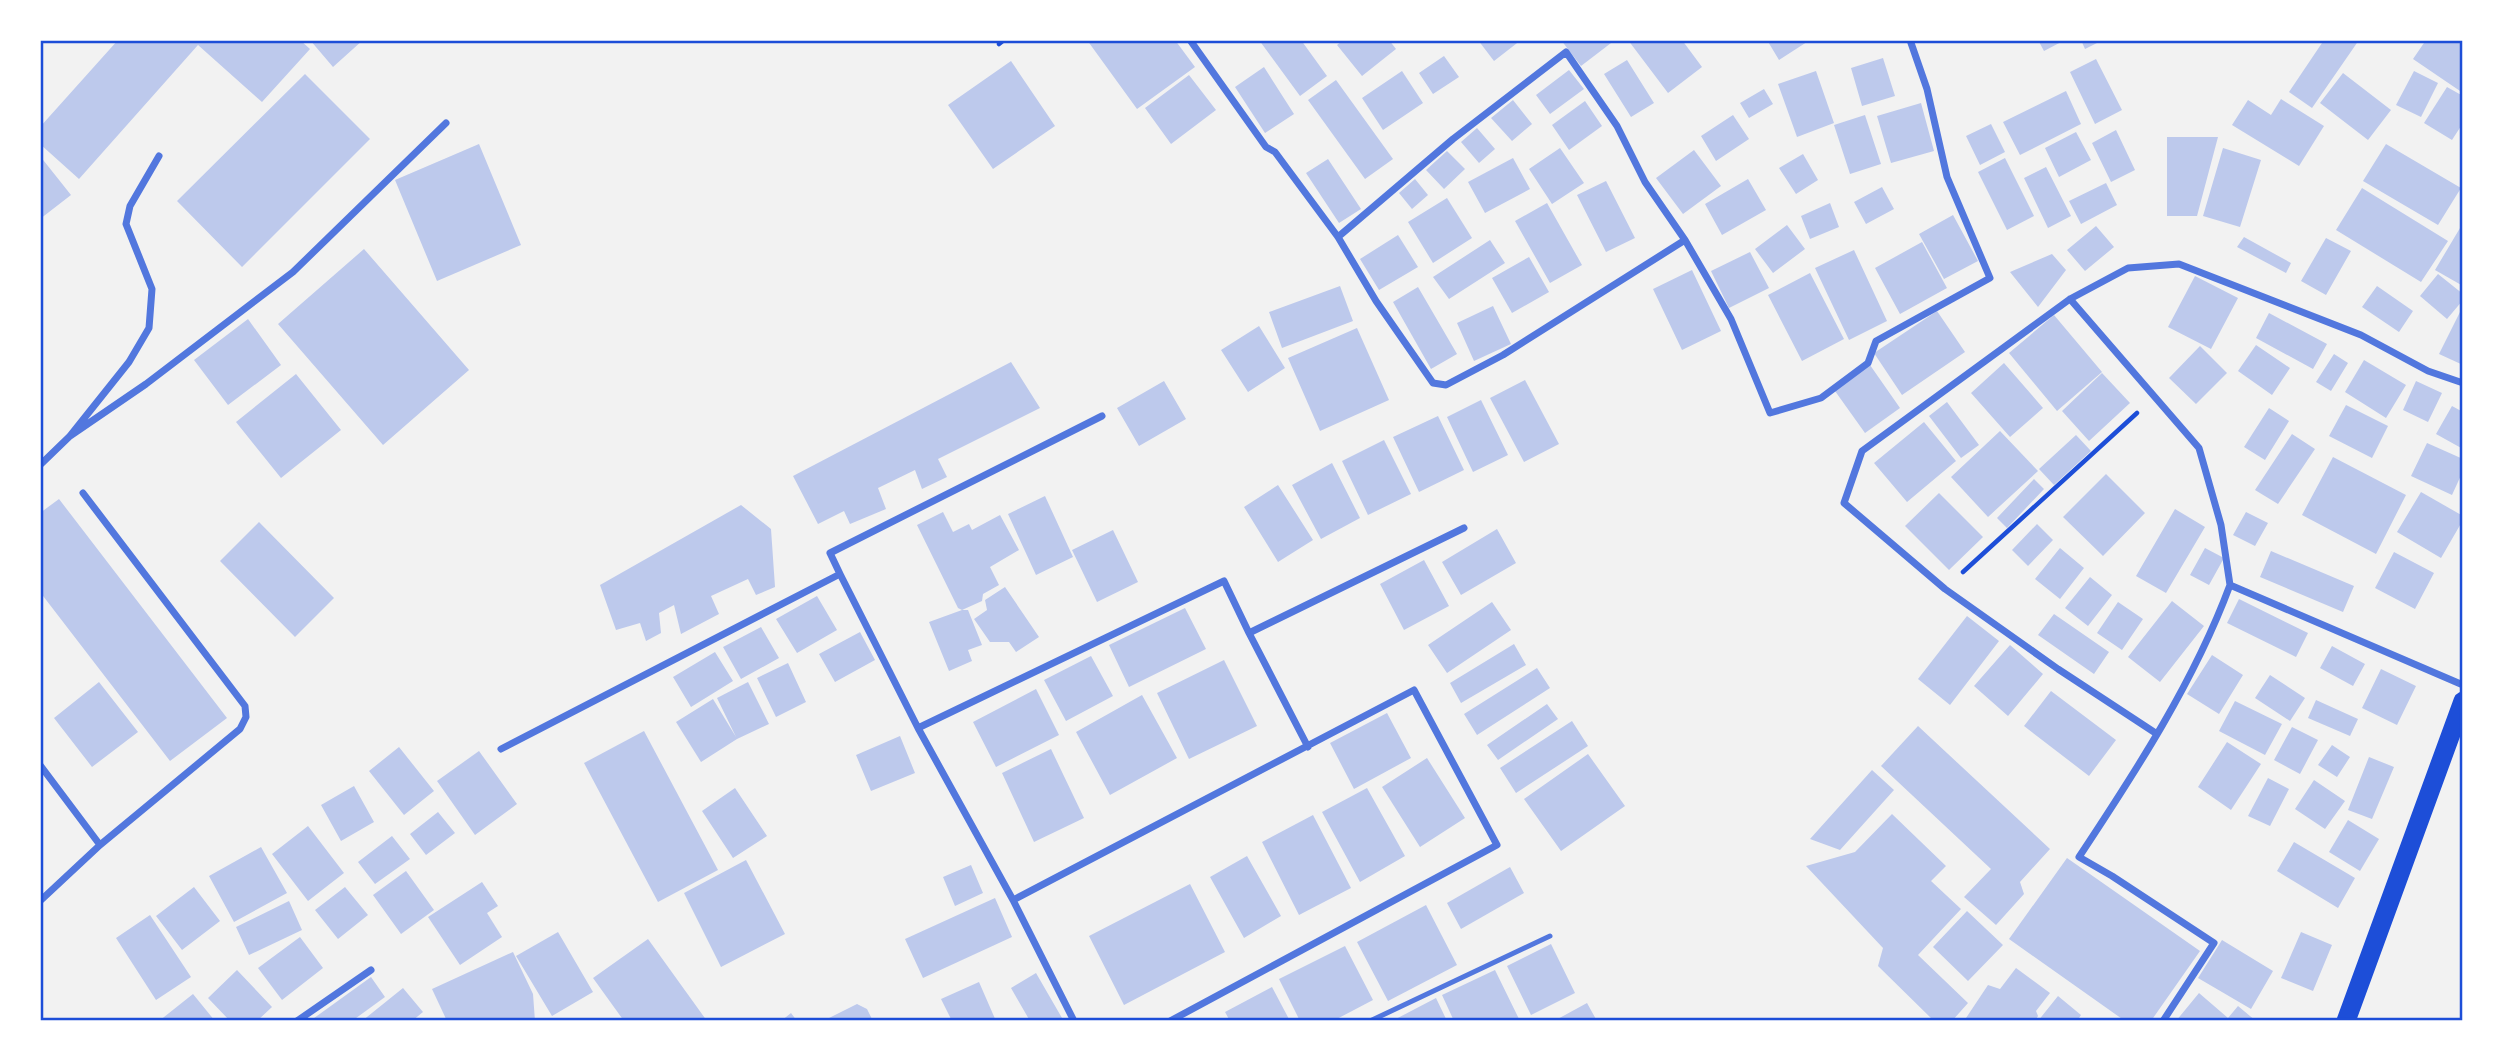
<svg xmlns="http://www.w3.org/2000/svg" width="2503" height="1061" viewBox="0 0 2503 1061" font-family="'Nunito Sans',sans-serif">
  <style>
    .building { fill: #bdc9ec }
    .lines { fill: none; stroke-linecap: round; stroke-linejoin: round }
    .path { stroke: #1d4ed8; stroke-width: 4.5 }
    .service { stroke: #5277de; stroke-width: 5 }
    .minor { stroke: #5277de; stroke-width: 7 }
    .trunk { stroke: #1d4ed8; stroke-width: 19 }
    .neatline { fill: none; stroke: #1d4ed8; stroke-width: 2.5 }
  </style>
  <rect width="100%" height="100%" fill="#f2f2f2"/>
  <path class="building" d="M118 40H300L310 49 262 102 198 45 79 179 40 144V127Z
    M310 40H363L333 67Z
    M1087 40H1175L1195 67 1137 109Z
    M1259 40H1301L1327 76 1300 96Z
    M1343 40H1389L1396 49 1362 76 1337 45Z
    M1478 40H1521L1494 61Z
    M1561 40H1615L1581 66Z
    M1628 40H1682L1702 67 1668 93Z
    M1767 40H1810L1779 60Z
    M2038 40H2065L2044 51Z
    M2081 40H2103L2085 49Z
    M2324 40H2359L2312 108 2289 92Z
    M2426 40H2463V93L2413 59Z
    M1444 56 1459 77 1433 94 1419 73Z
    M1883 58 1895 96 1862 106 1851 68Z
    M2096 59 2122 110 2095 124 2070 72Z
    M1627 60 1654 103 1631 117 1604 74Z
    M1011 61 1055 126 993 169 948 105Z
    M1264 67 1294 114 1265 133 1235 87Z
    M1569 70 1584 89 1550 114 1536 95Z
    M1402 71 1423 103 1383 130 1362 98Z
    M1816 71 1834 123 1797 137 1778 84Z
    M2414 71 2438 83 2421 117 2396 105Z
    M2343 73 2391 110 2368 140 2320 103Z
    M305 74 370 139 242 267 177 201Z
    M1189 75 1216 110 1171 144 1145 108Z
    M1336 80 1393 159 1365 179 1308 100Z
    M2447 87 2463 96V123L2452 140 2424 123Z
    M1764 89 1773 104 1749 118 1740 103Z
    M2066 91 2081 124 2020 155 2003 122Z
    M2281 99 2324 126 2299 166 2232 125 2248 100 2271 115Z
    M1513 100 1532 124 1512 141 1491 118Z
    M1585 101 1602 126 1569 150 1552 125Z
    M1921 103 1934 151 1891 163 1877 116Z
    M1733 115 1749 139 1716 161 1701 136Z
    M1865 115 1881 164 1850 174 1834 125Z
    M1991 124 2005 152 1980 165 1966 136Z
    M1477 128 1495 149 1479 163 1461 142Z
    M2116 130 2135 170 2111 182 2092 143Z
    M2076 132 2091 160 2059 177 2045 148Z
    M2167 137H2218L2197 216H2167Z
    M479 144 521 245 437 281 395 180Z
    M2386 144 2461 188 2438 225 2363 181Z
    M1560 148 1584 183 1552 204 1529 169Z
    M2223 148 2261 160 2240 227 2203 216Z
    M1694 150 1721 186 1683 214 1656 178Z
    M1447 151 1465 169 1444 189 1426 170Z
    M1803 154 1818 180 1796 194 1779 168Z
    M40 156 71 195 40 219Z
    M1513 158 1530 189 1485 213 1468 182Z
    M2005 158 2034 216 2007 230 1978 172Z
    M1328 159 1361 209 1339 223 1306 173Z
    M2046 167 2071 216 2048 228 2024 178Z
    M1415 179 1428 195 1412 209 1399 193Z
    M1748 179 1766 210 1722 235 1705 204Z
    M1606 181 1635 238 1606 252 1577 195Z
    M2106 183 2117 205 2081 224 2069 201Z
    M1882 187 1894 209 1866 224 1854 202Z
    M2362 188 2448 241 2421 282 2336 230Z
    M1447 198 1472 238 1433 263 1408 222Z
    M1547 203 1582 265 1550 283 1515 221Z
    M1830 203 1839 227 1810 239 1801 216Z
    M1953 215 1978 261 1944 279 1919 234Z
    M2463 223V286L2435 270Z
    M1787 225 1805 249 1773 273 1755 249Z
    M2096 226 2114 247 2085 271 2067 250Z
    M1398 235 1418 267 1379 290 1360 259Z
    M2244 237 2291 263 2286 273 2237 247Z
    M2326 238 2351 251 2326 295 2301 281Z
    M1490 240 1505 263 1449 299 1433 277Z
    M1922 242 1947 288 1900 314 1875 268Z
    M364 249 469 370 383 445 278 324Z
    M1854 250 1887 321 1849 340 1815 268Z
    M1750 252 1769 288 1729 308 1711 271Z
    M2052 254 2066 270 2038 307 2010 272Z
    M1529 257 1549 292 1512 313 1492 278Z
    M1692 270 1721 331 1682 350 1653 289Z
    M1810 273 1844 339 1802 361 1768 295Z
    M2438 274 2463 294V300L2447 319 2420 296Z
    M2195 276 2238 298 2211 349 2168 327Z
    M1340 286 1353 321 1282 348 1269 312Z
    M2377 286 2413 311 2399 332 2362 307Z
    M1418 287 1457 354 1431 369 1393 302Z
    M1493 306 1511 344 1474 361 1457 323Z
    M2463 306V365L2439 354Z
    M1937 311 1965 352 1902 395 1874 353Z
    M2269 313 2327 344 2313 369 2256 338Z
    M2054 315 2102 372 2057 411 2009 353Z
    M248 319 281 365 228 405 194 360Z
    M1259 326 1285 368 1248 392 1221 350Z
    M1357 328 1389 400 1320 431 1288 358Z
    M2256 345 2290 368 2272 395 2238 371Z
    M2200 346 2227 373 2196 404 2169 378Z
    M2334 354 2348 363 2331 391 2316 382Z
    M2364 360 2406 385 2386 418 2345 392Z
    M1011 362 1040 408 938 459 947 477 922 489 915 470 878 488 886 509 850 524 844 511 818 524 793 476Z
    M2004 363 2043 408 2010 437 1971 393Z
    M1870 365 1900 408 1865 433 1835 391Z
    M2102 373 2130 403 2089 441 2062 411Z
    M296 374 341 430 281 478 236 422Z
    M1525 380 1559 444 1524 462 1490 398Z
    M1164 381 1186 419 1139 446 1117 408Z
    M2416 381 2442 393 2428 422 2403 410Z
    M1481 400 1508 455 1473 472 1447 417Z
    M1947 402 1979 445 1961 458 1929 416Z
    M2346 405 2388 426 2372 458 2329 436Z
    M2452 406 2463 412V449L2436 434Z
    M2269 408 2289 421 2265 460 2244 447Z
    M1438 416 1464 470 1419 492 1393 437Z
    M1924 422 1956 461 1907 502 1874 463Z
    M2000 431 2038 471 1988 517 1951 477Z
    M2292 434 2315 449 2278 504 2255 490Z
    M2076 435 2091 451 2054 485 2039 469Z
    M1384 440 1411 494 1368 515 1342 461Z
    M2427 443 2463 459V471L2452 495 2411 476Z
    M2333 457 2406 495 2376 554 2302 515Z
    M1332 463 1360 518 1321 539 1292 485Z
    M2106 474 2145 513 2103 556 2063 517Z
    M2034 479 2044 489 2007 528 1997 518Z
    M1278 485 1313 540 1278 562 1244 507Z
    M2421 492 2463 516V520L2441 558 2397 532Z
    M1939 493 1983 537 1949 570 1905 526Z
    M1045 496 1073 557 1036 575 1008 514Z
    M59 499 227 718 170 761 40 592V513Z
    M741 505 771 529 775 587 756 595 748 579 711 596 719 614 681 634 674 605 659 613 661 633 646 641 640 623 616 630 600 585Z
    M2175 509 2205 527 2166 593 2136 576Z
    M943 512 953 532 969 524 972 530 1000 515 1019 550 990 567 999 585 983 594 982 601 962 610 958 608 917 525Z
    M2246 512 2268 523 2255 546 2233 535Z
    M259 522 334 598 295 637 220 561Z
    M2037 524 2053 540 2028 566 2012 550Z
    M1497 529 1516 563 1461 595 1442 562Z
    M1113 530 1138 582 1097 602 1072 550Z
    M2060 548 2084 568 2060 599 2035 579Z
    M2205 548 2224 558 2209 585 2190 575Z
    M2271 551 2354 586 2343 612 2260 577Z
    M2394 552 2434 573 2415 609 2375 588Z
    M1424 560 1449 606 1404 630 1380 584Z
    M2090 577 2112 595 2088 626 2065 608Z
    M1005 587 1039 637 1016 652 1009 642H990L974 619 987 610 985 600Z
    M817 596 837 630 797 653 776 619Z
    M2239 599 2308 633 2296 657 2227 623Z
    M2172 601 2204 626 2160 682 2128 657Z
    M1492 602 1511 630 1447 673 1428 645Z
    M2118 602 2143 619 2122 650 2097 633Z
    M1185 608 1206 649 1129 687 1109 645Z
    M962 610H968L982 645 968 650 972 661 949 671 929 622Z
    M2054 614 2109 652 2094 674 2038 635Z
    M1967 616 1999 641 1950 705 1918 679Z
    M761 627 779 658 741 679 723 647Z
    M860 632 875 660 835 682 819 654Z
    M1514 644 1526 665 1461 703 1450 683Z
    M2010 645 2043 674 2008 716 1974 686Z
    M2332 646 2365 664 2353 686 2320 668Z
    M715 652 733 681 691 707 673 677Z
    M2212 655 2243 675 2219 714 2187 694Z
    M1091 656 1113 696 1066 721 1044 680Z
    M1224 660 1257 726 1189 759 1157 693Z
    M788 663 806 702 776 717 757 678Z
    M1537 668 1550 688 1477 735 1464 714Z
    M2381 669 2416 686 2397 725 2362 708Z
    M2270 675 2305 698 2290 721 2255 698Z
    M99 682 138 732 92 767 54 718Z
    M748 682 769 724 737 739 701 762 676 722 713 699 736 737 717 698Z
    M1036 689 1059 735 996 767 973 722Z
    M2051 691 2116 740 2089 776 2024 726Z
    M1142 695 1177 758 1110 795 1076 732Z
    M2316 700 2358 719 2350 736 2308 718Z
    M2235 701 2282 724 2265 755 2219 731Z
    M1547 704 1558 719 1498 760 1487 745Z
    M1387 713 1411 758 1354 789 1330 743Z
    M1572 721 1588 746 1516 793 1500 768Z
    M1918 726 2050 849 2020 882 2024 894 1996 925 1964 897 1991 869 1881 766Z
    M2292 727 2318 740 2300 774 2274 760Z
    M644 731 718 870 658 902 584 763Z
    M900 736 915 773 871 791 856 755Z
    M2227 742 2261 764 2231 810 2198 787Z
    M2332 745 2350 757 2337 777 2318 765Z
    M399 747 434 791 404 815 369 771Z
    M1051 749 1084 818 1034 842 1002 773Z
    M479 751 517 804 475 835 437 781Z
    M1588 754 1625 806 1561 851 1524 799Z
    M2369 757 2394 767 2372 819 2348 810Z
    M1427 758 1465 818 1420 847 1382 787Z
    M1872 770 1894 790 1840 850 1810 839Z
    M2268 778 2289 789 2270 826 2248 816Z
    M2314 780 2345 801 2325 829 2295 809Z
    M354 786 374 822 341 841 321 805Z
    M735 788 767 836 733 858 702 811Z
    M1367 788 1405 856 1360 882 1322 812Z
    M438 812 455 833 426 855 410 834Z
    M1892 814 1946 866 1931 881 1961 909 1918 955 1968 1003 1952 1021H1934L1878 966 1883 948 1806 866 1855 852Z
    M1313 815 1351 888 1299 915 1262 842Z
    M2348 820 2379 839 2360 871 2329 852Z
    M308 826 344 873 308 901 272 854Z
    M392 836 410 859 375 884 358 862Z
    M2294 842 2355 878 2338 908 2277 871Z
    M261 847 287 893 234 922 209 876Z
    M1247 856 1281 916 1244 938 1210 877Z
    M2067 858 2200 951 2151 1021H2125L2009 939Z
    M746 860 785 934 721 967 684 893Z
    M971 865 983 893 955 906 943 877Z
    M1510 867 1524 893 1461 929 1447 903Z
    M406 871 434 910 401 934 373 895Z
    M482 882 498 906 487 913 502 937 460 965 428 917Z
    M1190 884 1225 952 1124 1005 1089 936Z
    M194 887 220 921 182 950 156 916Z
    M345 887 368 915 338 939 315 910Z
    M995 898 1012 937 923 978 905 939Z
    M289 901 302 930 249 955 236 927Z
    M1426 905 1457 965 1388 1001 1357 942Z
    M1967 911 2003 945 1968 981 1933 947Z
    M150 915 191 977 156 1000 116 938Z
    M558 932 593 992 552 1016 516 956Z
    M2301 932 2332 945 2313 991 2281 978Z
    M300 937 323 968 282 1000 258 968Z
    M648 939 707 1021H624L593 978Z
    M2222 940 2273 971 2251 1009 2198 978Z
    M1551 944 1575 993 1531 1015 1507 966Z
    M1345 946 1373 1000 1333 1021H1300L1279 979Z
    M513 952 533 994 535 1021H447L432 989Z
    M2016 968 2050 993 2036 1011 2038 1016 2035 1021H1964L1988 985 2000 989Z
    M237 970 272 1007 257 1021H230L208 998Z
    M1495 970 1520 1021H1454L1442 995Z
    M1036 973 1062 1018 1057 1021H1030L1011 988Z
    M371 977 385 997 352 1021H310Z
    M979 982 996 1021H952L941 999Z
    M1272 987 1290 1021H1230L1225 1012Z
    M403 988 423 1012 412 1021H362Z
    M2199 993 2228 1018 2238 1006 2256 1021H2176Z
    M193 994 215 1021H159Z
    M2058 996 2081 1015 2077 1021H2038Z
    M1436 998 1447 1021H1392Z
    M1587 1003 1597 1021H1554Z
    M857 1004 867 1009 873 1021H823Z
    M791 1013 797 1021H781Z"/>
  <g class="lines">
    <path class="path" d="M999 44 1004 40
      M1963 572 2137 413"/>
    <path class="service" d="M1370 1021 1550 936"/>
    <path class="minor" d="M1190 40 1266 147 1275 152 1338 237 1376 301 1433 383 1446 385 1503 355 1685 240
      M1338 237 1453 139 1566 52 1617 126 1645 182 1685 240 1731 319 1770 413 1821 398 1868 363 1876 341 1990 278 1947 177 1927 89 1910 40
      M2070 299 2199 448 2221 525 2230 585 2463 685
      M70 436 146 384 293 272 446 123
      M40 465 70 436 129 362 149 328 152 289 126 224 130 206 159 156
      M840 574 918 728 1013 900 1074 1021
      M1249 633 1308 747
      M918 728 1224 581 1249 633 1464 528
      M2157 734 2058 669 1945 589 1844 503 1862 451 2070 299 2128 268 2179 264 2361 335 2428 371 2463 383
      M501 749 840 574 830 553 1102 416
      M40 765 100 845
      M1013 900 1414 690 1497 845 1170 1021
      M40 901 100 845 240 729 246 717 245 706 83 493
      M297 1021 371 970
      M2163 1021 2214 943 2112 876 2079 857C2136 771 2194 682 2230 585"/>
    <path class="trunk" d="M2346 1021 2463 701"/>
  </g>
  <rect width="2503" height="1061" fill="none" stroke="#ffffff" stroke-width="84"/>
  <rect x="42" y="42" width="2419" height="977" class="neatline"/>
</svg>
